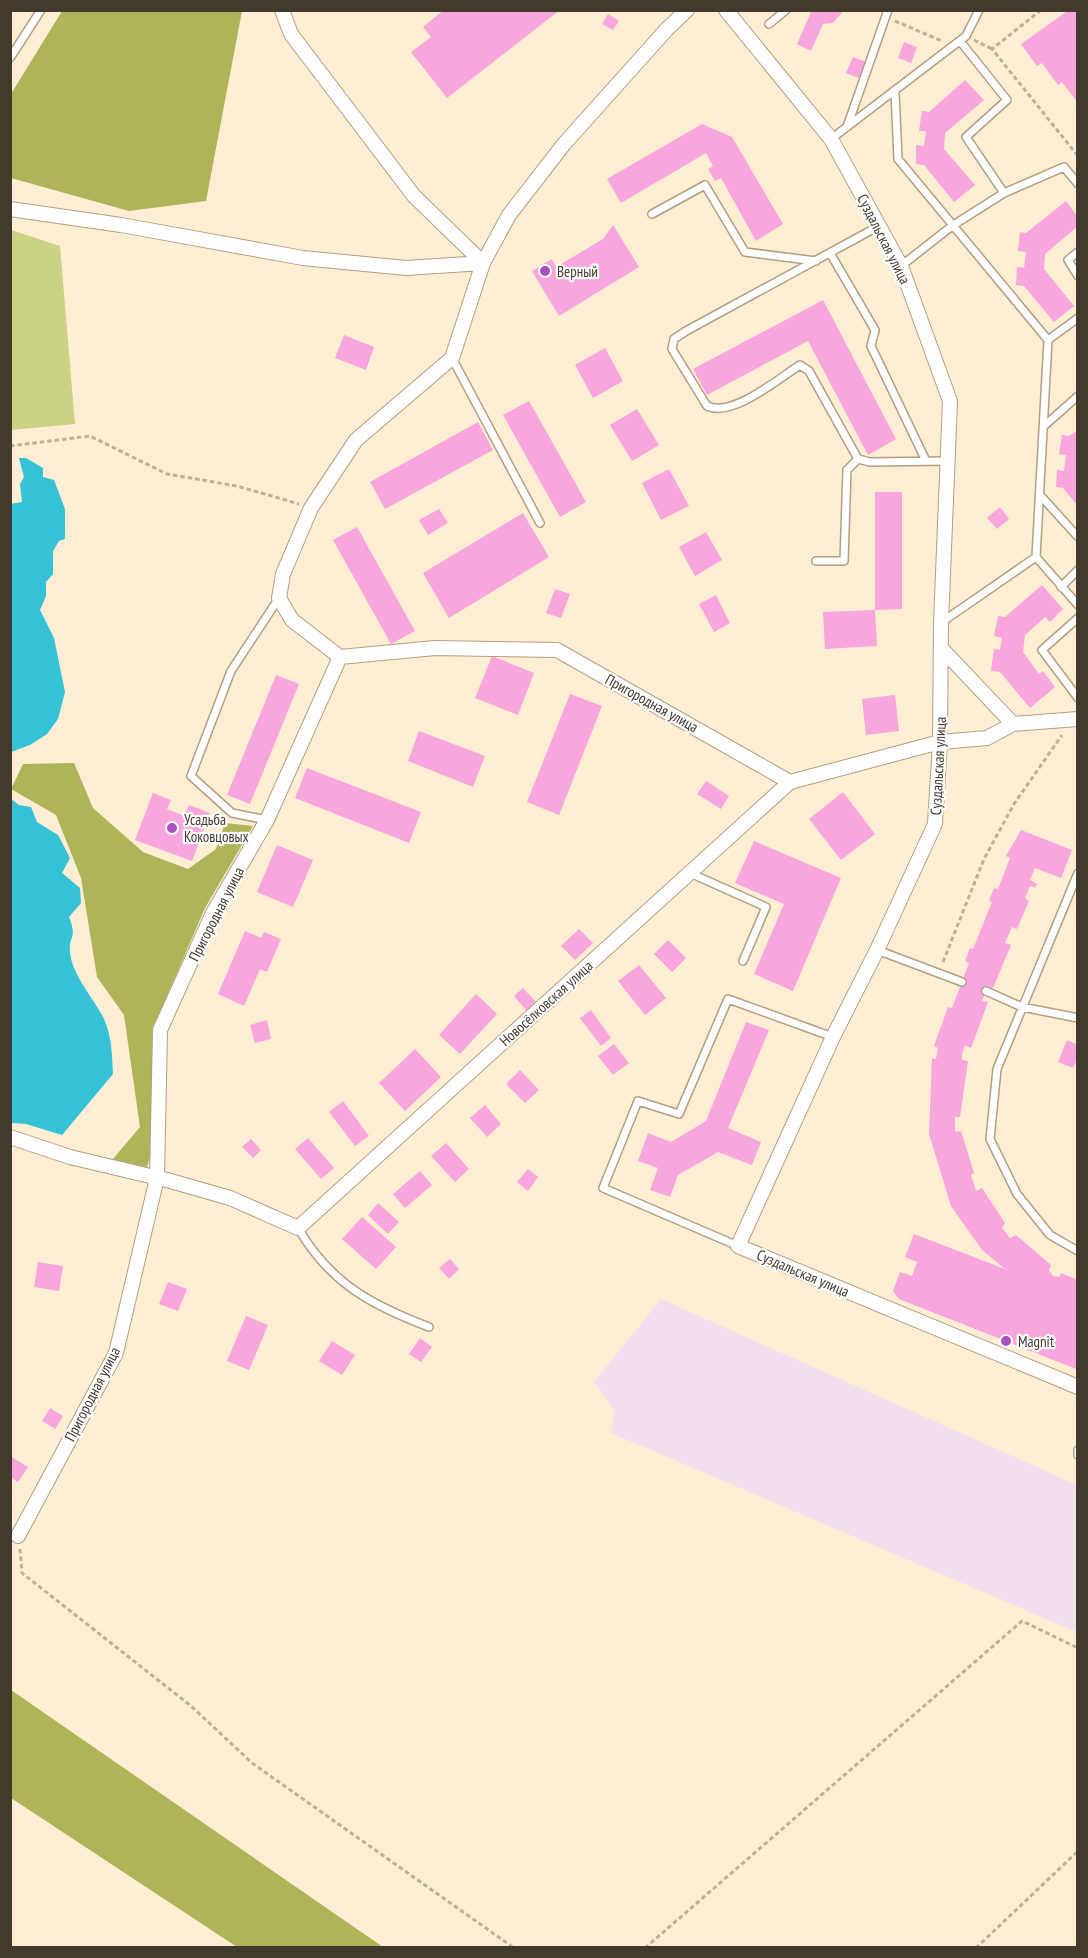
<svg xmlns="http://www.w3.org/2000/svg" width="1088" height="1958" viewBox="0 0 1088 1958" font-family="'PT Sans Narrow',sans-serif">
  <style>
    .industrial { fill: #f2dfef }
    .green { fill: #cbd283 }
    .forest { fill: #adb558 }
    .water { fill: #35c1d6 }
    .building { fill: #f8a6dd }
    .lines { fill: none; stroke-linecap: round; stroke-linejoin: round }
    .service-casing { stroke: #b39e81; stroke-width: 10 }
    .minor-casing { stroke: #b39e81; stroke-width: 16 }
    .path { stroke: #bdaf9a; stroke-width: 3; stroke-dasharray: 4.5 3; stroke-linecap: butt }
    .service { stroke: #fff; stroke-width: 7 }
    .minor { stroke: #fff; stroke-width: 14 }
    .poi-dot { fill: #aa51be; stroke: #fff; stroke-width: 2 }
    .labels { text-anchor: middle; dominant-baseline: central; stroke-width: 4.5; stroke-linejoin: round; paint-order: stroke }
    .street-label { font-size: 15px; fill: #433a2e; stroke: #fff }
    .poi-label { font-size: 15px; fill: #433a2e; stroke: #fff; text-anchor: start }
  </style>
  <rect width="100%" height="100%" fill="#ffedd4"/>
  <path class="industrial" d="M661 1299 1077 1485V1632L611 1433 615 1411 594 1382Z"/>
  <path class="green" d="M11 230 60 246 75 424 11 430Z"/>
  <path class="forest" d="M62 11H242L206 201 129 211 11 178V94Z
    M74 763 93 808 143 852 188 869 216 849 225 823 253 826 205 908 157 1019 154 1145 147 1167 112 1160 140 1127 124 1015 97 977 81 878 56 815 11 789 23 764Z
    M11 1690 383 1947H237L11 1798Z"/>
  <path class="water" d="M19 458H26L43 468V477L54 480 65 509V539L59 541 53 551V574L46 582V596L40 610 54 638 65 692 58 719 47 734 30 745 11 752 10 504 22 502 20 484 24 477Z
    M11 799 19 805 31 807 37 822 58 835 70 858 62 873 80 888 81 903 69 917C78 940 68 936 70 952 72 976 94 998 104 1019 112 1037 112 1055 113 1074L62 1135 26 1124 11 1123Z"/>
  <path class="building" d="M444 10H560L447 98 411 52 431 37 423 27Z
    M812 10H844L833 23 823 24 811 51 797 44Z
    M1069 10H1074L1078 15V103L1062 82 1058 85 1042 63 1037 66 1021 44Z
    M608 14 619 21 613 30 602 24Z
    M904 42 917 47 911 63 898 58Z
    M853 57 866 62 859 78 846 73Z
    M965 80 984 100 945 133 944 149 975 185 954 202 924 165 916 164V145L924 146 926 131H919L922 111 929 112Z
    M702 124 732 137 783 224 756 241 721 178 715 181 708 169 713 166 706 153 621 203 607 179Z
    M1066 201 1078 217V226L1045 254 1044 269 1074 306 1054 322 1024 286 1016 285 1017 267 1024 268 1026 252 1018 251 1020 232 1026 233Z
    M613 225 639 267 559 316 532 271 552 259 556 267 603 239Z
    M823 300 896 439 868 455 808 341 707 395 693 369Z
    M344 335 374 347 366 370 335 358Z
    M605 348 623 381 593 398 575 365Z
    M529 401 586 502 560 517 503 415Z
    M637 409 659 445 632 461 610 425Z
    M478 422 493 450 385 509 370 482Z
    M1078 430V506L1063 488 1056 487 1057 470 1064 471 1066 455 1059 454 1062 435 1069 436Z
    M669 469 689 506 661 520 642 483Z
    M875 492H902V609L875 610Z
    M1000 507 1009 519 997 529 987 518Z
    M439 509 448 523 428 535 419 520Z
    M523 513 549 557 449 618 423 573Z
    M357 527 415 631 391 644 333 540Z
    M706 532 722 560 695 576 679 547Z
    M1042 585 1063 609 1050 622 1045 617 1025 635 1023 652 1039 674 1043 671 1055 687 1030 708 1000 672 991 671 994 649 1000 650 1002 638 994 636 998 616 1005 617Z
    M555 589 570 594 561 618 546 613Z
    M716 595 730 623 714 632 699 604Z
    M875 610 877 646 825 649 823 612Z
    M492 656 534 673 518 715 475 698Z
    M276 675 299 684 250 804 227 795Z
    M570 694 602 706 559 815 527 802Z
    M895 695 899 731 866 735 862 699Z
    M419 731 485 756 473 787 408 761Z
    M307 768 421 812 409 843 295 798Z
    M706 781 729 796 721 809 697 794Z
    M843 792 875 834 841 860 809 819Z
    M153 793 171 800 167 809 185 816 189 805 210 813 192 861 135 840Z
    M1021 830 1072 850 1061 878 1035 868 1030 880 1037 884 1035 888 1030 886 1025 898 1029 901 1017 929 1012 927 1005 943 1011 945 993 988 988 987 982 1001 988 1002 971 1048 965 1045 962 1054V1060L968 1061 960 1117H955V1132L961 1131 974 1173 971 1175 976 1191 982 1188 1005 1223 1002 1228 1010 1238 1016 1235 1051 1265 1049 1270 1053 1276 1059 1277 1061 1273 1078 1280 1076 1369 899 1299 893 1291 900 1272 912 1276 917 1262 905 1257 914 1234 1005 1269 982 1250 951 1206 929 1134 932 1058 936 1059 938 1048 934 1046 948 1007 952 1008 969 963 965 961 970 948 973 949 992 902 989 901 994 888 998 889 1010 858 1006 856Z
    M754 841 841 878 793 991 754 974 784 904 735 883Z
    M277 845 313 860 293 907 257 892Z
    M579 929 593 943 575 960 561 946Z
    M245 931 261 938 264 932 281 939 267 972 260 969 244 1006 218 994Z
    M668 940 686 958 672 972 654 954Z
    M639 965 666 998 645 1015 618 981Z
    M523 988 536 1002 527 1011 514 996Z
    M476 994 497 1014 460 1054 439 1035Z
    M591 1010 611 1038 601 1046 580 1018Z
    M267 1020 271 1039 255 1043 250 1025Z
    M746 1022 769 1030 728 1128 761 1142 752 1165 718 1152 678 1175 670 1197 650 1190 658 1168 638 1161 648 1133 671 1142 706 1121Z
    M1067 1040 1078 1045V1058L1073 1068 1058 1062Z
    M614 1044 629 1063 613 1075 598 1056Z
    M415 1049 441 1077 405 1111 379 1083Z
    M520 1070 539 1090 525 1103 506 1084Z
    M343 1101 369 1136 355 1146 329 1112Z
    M485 1105 501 1124 487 1137 470 1118Z
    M308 1138 334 1168 321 1179 295 1149Z
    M251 1139 261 1150 253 1158 242 1147Z
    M446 1143 469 1169 455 1182 431 1156Z
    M528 1169 538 1177 528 1191 517 1182Z
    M420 1171 432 1185 405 1208 393 1194Z
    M378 1203 399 1222 388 1234 368 1215Z
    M362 1217 396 1247 376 1269 342 1239Z
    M450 1259 459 1269 449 1279 439 1268Z
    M38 1262 63 1266 59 1291 34 1287Z
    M168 1282 187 1289 178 1311 159 1304Z
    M246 1316 268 1325 249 1370 227 1361Z
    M420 1338 432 1347 421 1362 409 1354Z
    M332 1341 355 1355 342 1375 319 1361Z
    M50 1408 63 1416 55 1429 42 1421Z
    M10 1456 28 1467 18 1482 10 1477Z"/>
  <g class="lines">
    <defs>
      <path id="service" d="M769 24 786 10
        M960 41 1007 100 966 137 1004 193
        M10 58 41 10
        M895 92 898 159 1048 340 1036 557 1078 605
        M847 127 888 10
        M831 139 966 36 979 10
        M652 214 705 185 745 252 816 261
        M879 226 686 331 674 339 672 349 707 406C732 418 778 379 800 365L809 371 858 459 870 462 947 461
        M1078 252 1068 260 1078 276
        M830 253 875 330 871 346 926 461
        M901 266 952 226 1004 193 1064 167 1078 184
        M1048 340 1078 318
        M452 358 540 523
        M1044 426 1078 396
        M1040 495 1078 537
        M816 561H844L847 470 858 459
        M1061 587 1078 570
        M1078 618 1042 650 1078 698
        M942 622 1036 557
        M267 820 232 813 191 776 231 671 279 598
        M690 873 766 907 743 961
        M1078 873 997 1069 990 1139 1017 1194 1050 1235 1078 1251
        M877 950 962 982
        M986 991 1022 1007 1078 1018
        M298 1228C330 1283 371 1305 429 1327
        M738 1246 603 1188 638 1101 679 1114 728 999 833 1037
        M1078 1450V1455"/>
      <path id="minor" d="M726 10 831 139 901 266 950 401 941 623 940 742 935 824 877 950 833 1037 738 1246 1078 1387
        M10 209 121 225 303 258 406 268 483 263 414 196 291 34 282 10
        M941 648 1013 724
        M340 657 292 620 279 598 283 574 311 508 356 440 452 358 483 263 509 215 564 144 667 29 687 10
        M10 1137 70 1157 167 1180 230 1198 298 1228 790 782 940 742 987 738 1013 724 1078 719
        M18 1536 116 1353 157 1178 160 1030 213 913 267 820 340 657 435 648 557 650 790 782"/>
    </defs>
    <use href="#service" class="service-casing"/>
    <use href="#minor" class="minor-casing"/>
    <path class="path" d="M1041 10 992 49 1078 156
      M895 21 942 41
      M974 40 992 49
      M10 446 90 436 167 474 237 486 299 504
      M943 962 984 859 1014 804 1062 735
      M20 1549 22 1573 191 1706 252 1763 514 1948
      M645 1948 1022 1621 1078 1648
      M976 1948 1078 1851"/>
    <use href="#service" class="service"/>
    <use href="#minor" class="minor"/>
  </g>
  <g class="poi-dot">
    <circle cx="545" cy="271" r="6"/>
    <circle cx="172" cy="828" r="6"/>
    <circle cx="1006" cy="1341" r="6"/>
  </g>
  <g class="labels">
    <g class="street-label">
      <text transform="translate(884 239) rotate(63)">Суздальская улица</text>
      <text transform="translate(652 703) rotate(29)">Пригородная улица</text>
      <text transform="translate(938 766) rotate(-87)">Суздальская улица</text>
      <text transform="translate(216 914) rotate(-63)">Пригородная улица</text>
      <text transform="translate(546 1003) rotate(-42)">Новосёлковская улица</text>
      <text transform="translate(803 1273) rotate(23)">Суздальская улица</text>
      <text transform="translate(92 1394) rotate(-63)">Пригородная улица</text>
    </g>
    <g class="poi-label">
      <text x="557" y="271">Верный</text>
      <text x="184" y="819">Усадьба<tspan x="184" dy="17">Коковцовых</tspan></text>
      <text x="1018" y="1341">Magnit</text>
    </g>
  </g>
  <rect width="1088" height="1958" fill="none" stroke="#433a2e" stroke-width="24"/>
</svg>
